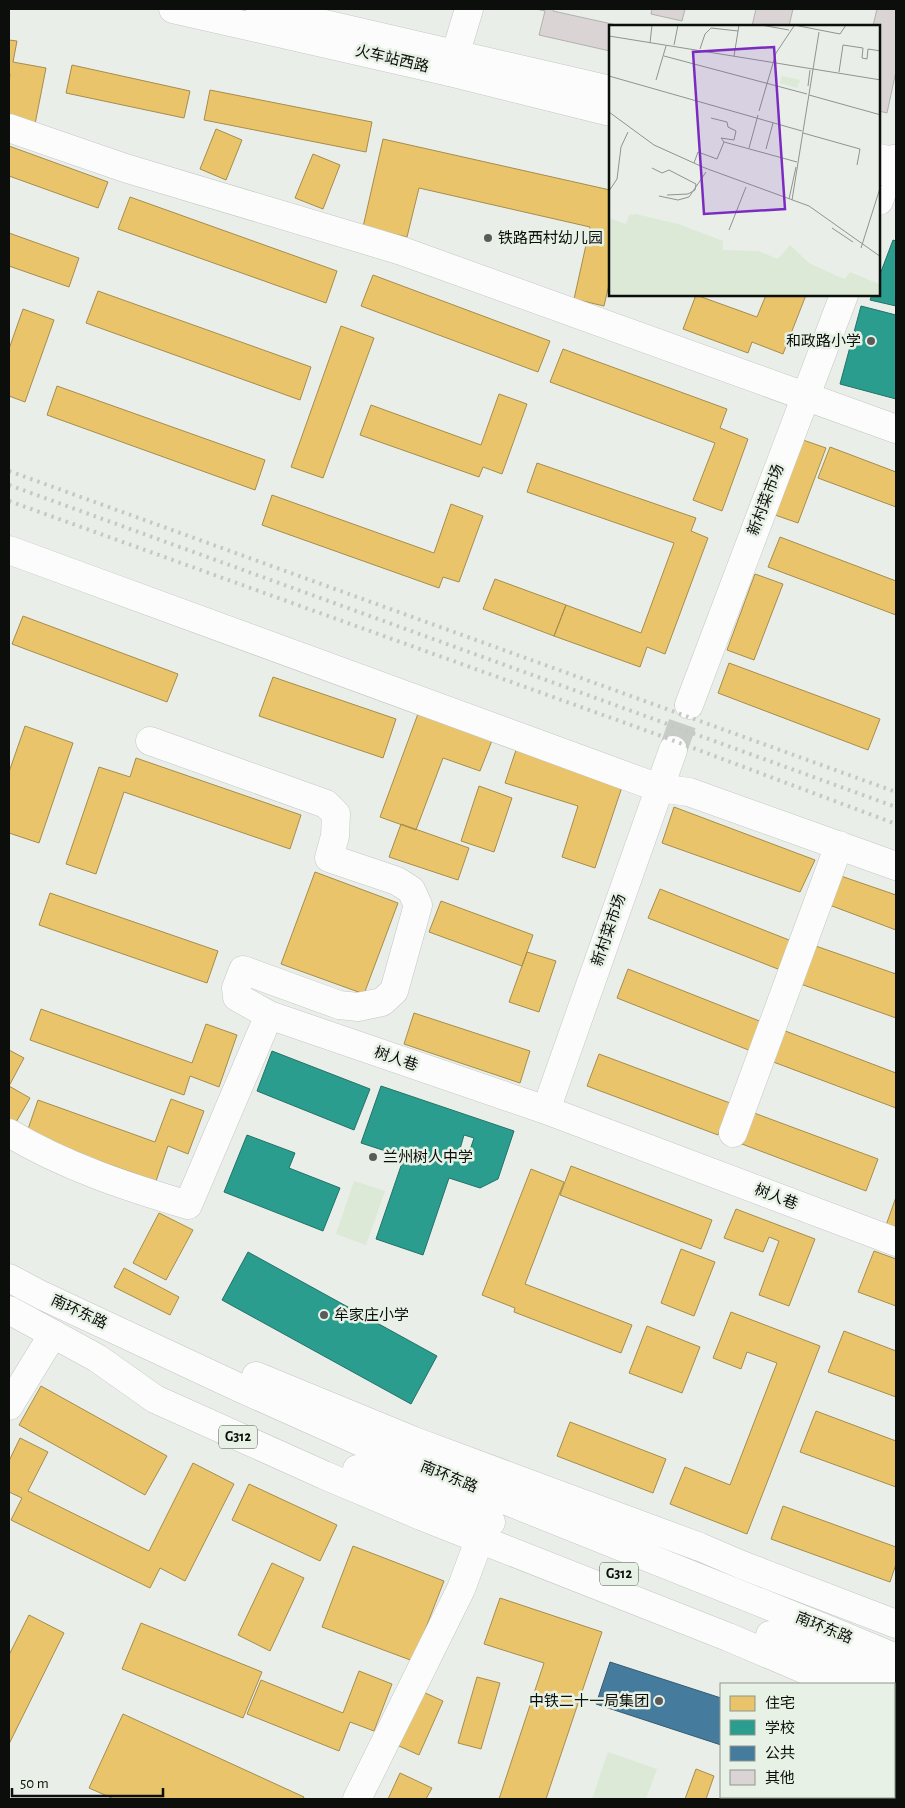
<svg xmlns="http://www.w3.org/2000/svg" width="905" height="1808" viewBox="0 0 905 1808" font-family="'Alegreya Sans','Noto Sans SC',sans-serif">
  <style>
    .green { fill: #dbe9d6 }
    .homes { fill: #e9c46a; stroke: #a68d4d }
    .schools { fill: #2a9d8f; stroke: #217267; fill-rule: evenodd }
    .public { fill: #457b9d; stroke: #345a71 }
    .building { fill: #dbd4d4; stroke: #b1b1af }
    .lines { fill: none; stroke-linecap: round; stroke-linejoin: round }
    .minor-tunnel { stroke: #c8ccc7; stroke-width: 28; stroke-dasharray: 28 14; stroke-linecap: butt }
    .minor-casing { stroke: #c4c8c3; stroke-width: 29 }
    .major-casing { stroke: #c4c8c3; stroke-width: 29 }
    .highway-casing { stroke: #c4c8c3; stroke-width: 29 }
    .minor { stroke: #fcfcfc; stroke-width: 28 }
    .major { stroke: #fcfcfc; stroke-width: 28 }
    .highway { stroke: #fcfcfc; stroke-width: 28 }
    .rail { stroke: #c6c8c6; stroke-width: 4; stroke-dasharray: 2.5 5; stroke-linecap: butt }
    .poi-dot { fill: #595c58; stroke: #e8f1e5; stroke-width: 2 }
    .labels { text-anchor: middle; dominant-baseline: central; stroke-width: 5; stroke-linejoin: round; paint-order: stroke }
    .shield { fill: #e8f1e5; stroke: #4d524c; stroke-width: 1 }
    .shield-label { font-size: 14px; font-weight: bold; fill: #0b0e0a }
    .street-label { font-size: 15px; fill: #0b0e0a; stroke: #e8f1e5 }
    .poi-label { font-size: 15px; fill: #0b0e0a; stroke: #e8f1e5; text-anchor: start }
    .inset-road { fill: none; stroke: #90948f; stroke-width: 1 }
    .view { fill: #7b2cbf; fill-opacity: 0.15; stroke: #7b2cbf; stroke-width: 2.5 }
    .inset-edge { fill: none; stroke: #0b0e0a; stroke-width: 2.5 }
  </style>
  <rect width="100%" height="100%" fill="#e9eee8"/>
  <path class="green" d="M354 1181 385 1191 366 1245 336 1234Z
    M608 1752 657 1769 646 1799H592Z"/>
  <path class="homes" d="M9 40 17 41 13 62 46 68 35 124 9 118V83L10 74H9Z
    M72 65 190 91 184 118 66 93Z
    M210 90 372 122 366 152 204 120Z
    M216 129 242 140 226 180 200 169Z
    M383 139 610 190V280L604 306 574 299 590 227 419 188 407 237 363 227Z
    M9 146 108 182 98 208 9 176Z
    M313 154 340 165 323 209 295 198Z
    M130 197 337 271 326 303 118 229Z
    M9 233 79 258 69 287 9 266Z
    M373 275 550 341 538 372 361 306Z
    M98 291 311 367 300 400 86 323Z
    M696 295 757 317 766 295H806L783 354 752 342 748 353 683 329Z
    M23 309 54 320 25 402 9 396V349Z
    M341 326 374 338 323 478 291 467Z
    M563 349 727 409 720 428 748 439 722 511 693 500 715 443 550 382Z
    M57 386 265 460 255 490 47 415Z
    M499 394 527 404 502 474 483 467 479 477 360 435 371 405 481 445Z
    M803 440 826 448 798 523 775 515Z
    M830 447 896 472V507L818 478Z
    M537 463 696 518 691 531 708 538 665 654 647 647 640 667 554 636 566 605 641 633 674 543 527 492Z
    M272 495 434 553 451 504 483 516 459 582 443 577 439 588 262 525Z
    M780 537 896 581V615L768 567Z
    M755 574 783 584 754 660 727 650Z
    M495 579 566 605 554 636 483 609Z
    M23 616 178 674 167 702 12 644Z
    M729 663 880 719 868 750 718 693Z
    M273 677 396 719 383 758 259 716Z
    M419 711 493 738 480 771 443 758 416 830 380 817Z
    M25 726 73 743 39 843 9 833V772Z
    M516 750 623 784 595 868 562 857 578 806 505 783Z
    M136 758 301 815 290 849 124 792 96 874 66 864 99 767 130 777Z
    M479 786 512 798 494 852 461 841Z
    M674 807 815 860 800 892 662 843Z
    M401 824 469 848 458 880 389 857Z
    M315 872 398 903 364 994 281 964Z
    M835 874 896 895V930L824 903Z
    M660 889 794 942 783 971 648 918Z
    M50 893 218 951 207 983 39 925Z
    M441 901 533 935 522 966 429 932Z
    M810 944 896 974V1018L795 982Z
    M527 952 556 961 539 1012 509 1002Z
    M628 969 762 1022 751 1051 617 998Z
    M41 1009 192 1063 206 1024 237 1035 219 1087 190 1076 184 1095 30 1040Z
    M414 1013 530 1051 520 1083 404 1044Z
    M780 1029 896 1073V1108L768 1060Z
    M9 1050 24 1058 9 1086Z
    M599 1054 730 1103 718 1135 587 1086Z
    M9 1086 30 1098 15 1124 9 1121Z
    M171 1099 204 1111 188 1154 168 1146 156 1181 26 1135 38 1100 155 1142Z
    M746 1110 878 1159 866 1191 734 1141Z
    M571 1166 712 1220 701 1249 560 1195Z
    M531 1169 564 1182 525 1284 632 1325 621 1353 514 1312 515 1308 482 1295Z
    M896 1197V1236L884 1231Z
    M736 1209 815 1239 789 1306 759 1295 779 1241 769 1237 763 1252 724 1238Z
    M159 1213 193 1230 166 1280 133 1263Z
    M681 1249 715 1262 694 1316 661 1303Z
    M874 1251 896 1259V1306L858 1292Z
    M124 1268 179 1297 170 1315 114 1287Z
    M731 1312 820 1346 747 1534 670 1504 685 1467 730 1485 777 1363 747 1352 741 1369 713 1358Z
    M647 1326 700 1347 682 1393 629 1373Z
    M844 1331 896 1351V1397L828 1372Z
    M41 1386 167 1456 145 1495 19 1425Z
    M816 1411 896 1441V1487L800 1452Z
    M570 1422 666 1459 653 1493 557 1456Z
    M20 1438 48 1452 28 1491 149 1551 193 1463 234 1484 185 1581 160 1568 150 1588 11 1520 22 1498 9 1492V1461Z
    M249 1484 337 1525 320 1561 232 1520Z
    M783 1506 896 1547V1564L890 1582 771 1539Z
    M353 1546 444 1581 413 1661 322 1627Z
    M272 1563 304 1578 270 1651 238 1635Z
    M500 1598 602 1632 546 1799H499L544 1663 484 1644Z
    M29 1615 64 1633 9 1744V1655Z
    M141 1623 262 1672 243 1718 122 1669Z
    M359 1671 392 1684 374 1731 350 1722 339 1751 247 1714 261 1680 343 1713Z
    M477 1677 500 1683 481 1749 458 1743Z
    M423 1692 443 1701 419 1755 399 1746Z
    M123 1714 304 1797 303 1799H114L89 1788Z
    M696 1769 714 1776 706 1799H685Z
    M400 1773 432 1788 426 1799H388Z"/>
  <path class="schools" d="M893 240 896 241V306L870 300 872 295H879V277Z
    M861 306 896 315V399L840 384Z
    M272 1051 370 1089 354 1130 257 1091Z
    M381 1086 514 1131 498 1179 480 1188 449 1178 423 1255 376 1239 404 1157 361 1143ZM464 1135 474 1138 467 1159 458 1156Z
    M247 1135 295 1153 289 1168 340 1188 323 1231 224 1192Z
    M248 1252 437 1356 411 1404 222 1300Z"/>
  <path class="public" d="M610 1662 721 1698V1745L596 1704Z"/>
  <path class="building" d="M536 9H554L553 11 621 26H610V51L539 35 545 11Z
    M652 9H685L682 21 651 14Z
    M756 9H793L789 26H752Z
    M877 9H896V71L887 113 879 111V26H873Z"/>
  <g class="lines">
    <path class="minor-tunnel" d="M673 750 689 705"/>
    <defs>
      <path id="minor" d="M450 72 469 9
        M9 128 125 168 402 251 896 429
        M879 201 894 159
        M9 550 659 788 689 792 896 866
        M689 705 844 295
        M150 741 326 804 336 814 335 836 329 858 397 881 411 890 418 905 394 991 382 1002 358 1007 339 1005 243 970 236 988 237 997 269 1015
        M546 1110 673 750
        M9 1133C64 1166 127 1187 188 1205L269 1015 546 1110 896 1242
        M733 1133 839 845
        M9 1406 53 1334
        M357 1799 461 1589 480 1538"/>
      <path id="major" d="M173 9 450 72 610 112
        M260 9 610 90
        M879 158 896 162
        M879 178 896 183"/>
      <path id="highway" d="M9 1278 41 1295 240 1388 372 1447 824 1628 896 1658
        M9 1310 97 1358 155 1399 324 1475 421 1516 728 1637 839 1684
        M256 1376 414 1441 700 1547 742 1565 896 1624
        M357 1469 491 1522
        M770 1635 888 1684
        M894 1708 896 1709"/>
    </defs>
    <use href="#minor" class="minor-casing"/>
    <use href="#major" class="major-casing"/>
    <use href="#highway" class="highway-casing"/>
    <use href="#minor" class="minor"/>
    <use href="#major" class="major"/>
    <use href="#highway" class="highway"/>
    <path class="rail" d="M9 471 896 792
      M9 485 896 807
      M9 501 653 733 896 824"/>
  </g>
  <g class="poi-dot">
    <circle cx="488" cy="238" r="5"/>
    <circle cx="871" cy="341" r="5"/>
    <circle cx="373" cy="1157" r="5"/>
    <circle cx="324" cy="1315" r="5"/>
    <circle cx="659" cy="1701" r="5"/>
  </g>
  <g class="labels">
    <g class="shield">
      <rect x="219" y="1425.5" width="38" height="23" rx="4"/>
      <rect x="600" y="1562.5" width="38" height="23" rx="4"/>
    </g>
    <g class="shield-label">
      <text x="238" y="1437">G312</text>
      <text x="619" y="1574">G312</text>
    </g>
    <g class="street-label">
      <text transform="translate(392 59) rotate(13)">火车站西路</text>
      <text transform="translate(766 500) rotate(-69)">新村菜市场</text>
      <text transform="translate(609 930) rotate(-71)">新村菜市场</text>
      <text transform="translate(396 1059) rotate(19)">树人巷</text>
      <text transform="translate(776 1197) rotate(21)">树人巷</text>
      <text transform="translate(79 1312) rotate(25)">南环东路</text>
      <text transform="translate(449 1477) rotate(22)">南环东路</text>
      <text transform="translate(824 1628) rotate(22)">南环东路</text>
    </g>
    <g class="poi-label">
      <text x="498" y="238">铁路西村幼儿园</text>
      <text x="861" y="341" text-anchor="end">和政路小学</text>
      <text x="383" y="1157">兰州树人中学</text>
      <text x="334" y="1315">牟家庄小学</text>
      <text x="649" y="1701" text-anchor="end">中铁二十一局集团</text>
    </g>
  </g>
  <g transform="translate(609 25)">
    <rect width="271" height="271" fill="#e9eee8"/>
    <path d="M173 51 191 55 188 63 171 58ZM27 189 69 199 114 216V225L149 226 169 234 181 220 200 238 228 251 236 254 241 247 270 259 271 271H0V193L17 199 20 190Z" fill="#dbe9d6"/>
    <path class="inset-road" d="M152 0 180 5M185 0 231 9 237 0M0 11 272 55M41 18 43 0M65 20 69 0M91 24 96 9 102 3 129 6M55 31 198 69M125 31 130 0M230 47 234 20 254 23 253 33 258 34 259 24 272 26M0 51 193 106M47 55 57 21M199 61 201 45M200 70 272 90M150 86 167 28 185 1M0 87 45 120 96 143 200 181 272 232M102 93 118 97 119 102 127 106 125 115 112 113 115 117M194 108 251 124 248 140M140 123 149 90M157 124 164 98M85 138 89 127 108 134 115 117 188 137M43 143 53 148 60 145 87 159 86 165 79 169 58 170M0 166 8 154 12 122 19 107M50 171 69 175 80 172 97 147M180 174 187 142M183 175 210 7M223 203 244 217M120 205 137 162M252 223 272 160"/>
    <path class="view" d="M165 22 176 184 95 189 84 27Z"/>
    <rect width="271" height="271" class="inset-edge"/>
  </g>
  <rect width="905" height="1808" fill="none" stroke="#0b0e0a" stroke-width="20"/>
  <rect x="720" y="1683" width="175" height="115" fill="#e8f1e5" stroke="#90968d"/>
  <rect x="730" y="1696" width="25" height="15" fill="#e9c46a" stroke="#90968d"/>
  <text x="765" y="1708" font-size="15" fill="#0b0e0a">住宅</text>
  <rect x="730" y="1720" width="25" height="15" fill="#2a9d8f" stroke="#90968d"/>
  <text x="765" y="1733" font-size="15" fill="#0b0e0a">学校</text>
  <rect x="730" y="1746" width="25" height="15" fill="#457b9d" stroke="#90968d"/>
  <text x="765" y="1758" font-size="15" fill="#0b0e0a">公共</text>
  <rect x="730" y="1770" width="25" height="15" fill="#dbd4d4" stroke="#90968d"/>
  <text x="765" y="1783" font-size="15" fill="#0b0e0a">其他</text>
  <path d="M12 1788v8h151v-8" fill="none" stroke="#0b0e0a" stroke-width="2.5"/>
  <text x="20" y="1788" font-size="15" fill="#0b0e0a" stroke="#e8f1e5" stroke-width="4" paint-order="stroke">50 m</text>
</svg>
